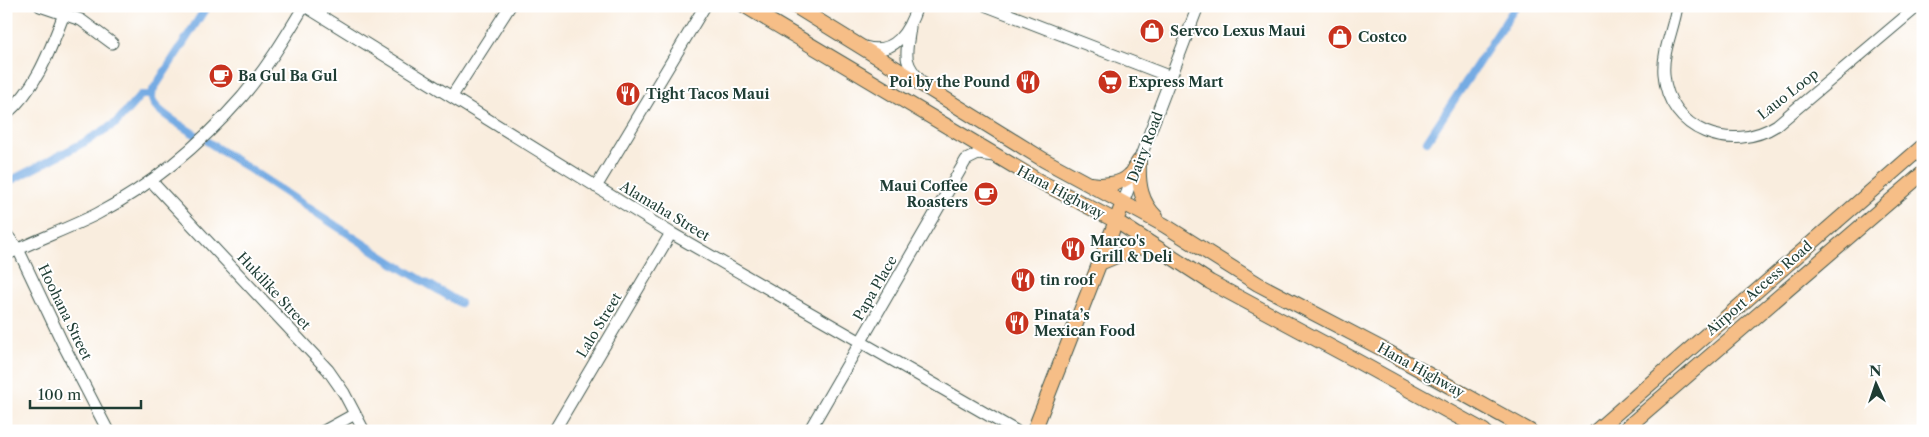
<svg xmlns="http://www.w3.org/2000/svg" width="1929" height="437" viewBox="0 0 1929 437" font-family="'Libre Caslon Text',serif">
  <style>
    .lines { fill: none; stroke-linecap: round; stroke-linejoin: round }
    .canal { stroke: #75abe3; stroke-width: 8 }
    .minor-casing { stroke: #40574e; stroke-width: 13 }
    .major-casing { stroke: #40574e; stroke-width: 16 }
    .minor { stroke: #fff; stroke-width: 11 }
    .major { stroke: #f6be87; stroke-width: 14 }
    .labels { text-anchor: middle; dominant-baseline: central; stroke-width: 4; stroke-linejoin: round; paint-order: stroke }
    .poi-label { font-size: 14px; font-weight: bold; fill: #1f3d34; stroke: #fff; text-anchor: start }
    .street-label { font-size: 14px; fill: #1f3d34; stroke: #fff }
  </style>
  <rect width="100%" height="100%" fill="#fff"/>
  <filter id="ink" filterUnits="userSpaceOnUse"><feTurbulence type="fractalNoise" baseFrequency=".02" numOctaves="2"/><feDisplacementMap in="SourceGraphic" scale="10" xChannelSelector="R" yChannelSelector="G"/><feConvolveMatrix kernelMatrix="1 2 1 2 8 2 1 2 1" color-interpolation-filters="sRGB"/></filter>
  <filter id="wash" filterUnits="userSpaceOnUse"><feTurbulence type="fractalNoise" baseFrequency=".0096" numOctaves="4" result="noise"/><feDisplacementMap in="SourceGraphic" scale="20" xChannelSelector="R" yChannelSelector="G"/><feGaussianBlur stdDeviation="1.12" result="paint"/><feColorMatrix in="noise" values="0 0 0 0 0 0 0 0 0 0 0 0 0 0 0 0 0 1.4 0 .05"/><feComposite in="paint" operator="in"/></filter>
  <g filter="url(#wash)">
    <rect width="100%" height="100%" fill="#f9edde"/>
    <g class="lines">
      <path class="canal" d="M196 135C185 128 158 113 153 102 151 98 152 95 153 90L207 6
        M1427 141 1516 6
        M208 142 393 263 460 303
        M6 183 83 143 116 123 141 95H152"/>
    </g>
  </g>
  <g filter="url(#ink)">
    <g class="lines">
      <defs>
        <path id="minor" d="M40 6 81 20 112 43
          M305 6 671 233 1016 431
          M987 6 1171 77
          M1677 6C1674 28 1662 51 1664 74 1668 131 1732 154 1777 125L1918 6
          M910 27C907 52 901 61 921 81
          M865 47C895 56 909 31 917 6
          M452 96 510 6
          M6 114C37 88 50 50 64 14
          M151 181 328 370 344 393 364 431
          M596 187 705 6
          M1123 203 1198 6
          M6 234 18 249 63 344 108 431
          M6 255C36 240 67 229 97 214 152 185 201 144 242 97 266 69 285 38 304 6
          M324 431 355 414
          M554 431 671 233
          M809 431 966 160 978 154 994 156"/>
        <path id="major" d="M745 6 1039 181 1116 221 1210 282 1344 354 1484 431
          M795 6 1044 160 1164 225 1258 284 1388 352 1530 431
          M1139 164C1138 185 1141 202 1156 217
          M1090 184C1102 186 1121 185 1130 175 1134 172 1136 165 1139 161
          M1100 263 1138 247 1156 251
          M1034 431 1123 203
          M1596 431 1923 146
          M1623 431 1923 173"/>
      </defs>
      <use href="#minor" class="minor-casing"/>
      <use href="#major" class="major-casing"/>
      <use href="#minor" class="minor"/>
      <use href="#major" class="major"/>
    </g>
  </g>
  <defs>
    <symbol id="shop-disc" viewBox="-11 -11 22 22"><circle r="9.5" fill="#c8321e" stroke="#fff"/><path d="M-5-2.5h2.3a2.7 3.5 0 0 1 5.4 0H5L5.5 6h-11ZM-1.5-2.5h3a1.5 2.3 0 0 0-3 0Z" fill="#fff"/></symbol>
    <symbol id="cafe-disc" viewBox="-11 -11 22 22"><circle r="9.5" fill="#c8321e" stroke="#fff"/><path d="M-5.5-4.5H6V0H3Q3 3.5 0 3.5H-2.5Q-5.5 3.5-5.5 0ZM3-3.2v2h1.7v-2ZM-6 4.5H4V6H-6Z" fill="#fff"/></symbol>
    <symbol id="restaurant-disc" viewBox="-11 -11 22 22"><circle r="9.5" fill="#c8321e" stroke="#fff"/><path d="M-5-6h1v4h1v-4h1v4h1v-4h1v5L-1.5 .5V6h-2V.5L-5-1ZM5-6V6H3V1.5H1.5Q1.5-4 5-6Z" fill="#fff"/></symbol>
    <symbol id="supermarket-disc" viewBox="-11 -11 22 22"><circle r="9.5" fill="#c8321e" stroke="#fff"/><path d="M-6-5.5h2.5l.6 2H6L4.5 2H-2.5L-4.4-4H-6ZM-1.5 3.2a1.3 1.3 0 1 0 .1 0ZM3 3.2a1.3 1.3 0 1 0 .1 0Z" fill="#fff"/></symbol>
  </defs>
  <g fill-rule="evenodd">
    <use href="#shop-disc" x="1138" y="17" width="28" height="28"/>
    <use href="#shop-disc" x="1326" y="23" width="28" height="28"/>
    <use href="#cafe-disc" x="207" y="62" width="28" height="28"/>
    <use href="#restaurant-disc" x="1014" y="68" width="28" height="28"/>
    <use href="#supermarket-disc" x="1096" y="68" width="28" height="28"/>
    <use href="#restaurant-disc" x="614" y="80" width="28" height="28"/>
    <use href="#cafe-disc" x="972" y="180" width="28" height="28"/>
    <use href="#restaurant-disc" x="1059" y="235" width="28" height="28"/>
    <use href="#restaurant-disc" x="1009" y="266" width="28" height="28"/>
    <use href="#restaurant-disc" x="1003" y="309" width="28" height="28"/>
  </g>
  <g class="labels">
    <g class="poi-label">
      <text x="1170" y="31">Servco Lexus Maui</text>
      <text x="1358" y="37">Costco</text>
      <text x="238" y="76">Ba Gul Ba Gul</text>
      <text x="1010" y="82" text-anchor="end">Poi by the Pound</text>
      <text x="1128" y="82">Express Mart</text>
      <text x="646" y="94">Tight Tacos Maui</text>
      <text x="968" y="186" text-anchor="end">Maui Coffee<tspan x="968" dy="16">Roasters</tspan></text>
      <text x="1090" y="241">Marco's<tspan x="1090" dy="16">Grill &amp; Deli</tspan></text>
      <text x="1040" y="280">tin roof</text>
      <text x="1034" y="315">Pinata’s<tspan x="1034" dy="16">Mexican Food</tspan></text>
    </g>
    <g class="street-label">
      <text transform="translate(1788 94) rotate(-38)">Lauo Loop</text>
      <text transform="translate(1145 147) rotate(-69)">Dairy Road</text>
      <text transform="translate(1061 192) rotate(28)">Hana Highway</text>
      <text transform="translate(665 211) rotate(31)">Alamaha Street</text>
      <text transform="translate(875 288) rotate(-60)">Papa Place</text>
      <text transform="translate(1759 288) rotate(-41)">Airport Access Road</text>
      <text transform="translate(274 291) rotate(47)">Hukilike Street</text>
      <text transform="translate(65 312) rotate(64)">Hoohana Street</text>
      <text transform="translate(599 325) rotate(-59)">Lalo Street</text>
      <text transform="translate(1421 370) rotate(29)">Hana Highway</text>
    </g>
  </g>
  <rect width="1929" height="437" fill="none" stroke="#fff" stroke-width="25"/>
  <g transform="translate(1876 384) rotate(357)" stroke="#ffffff" stroke-width="4" paint-order="stroke">
  <path d="M0-4L9 19L0 12L-9 19Z" fill="#1f3d34"/>
  <text y="-8" font-size="14" font-weight="bold" text-anchor="middle" fill="#1f3d34">N</text>
  </g>
  <path d="M30 400v8h111v-8" fill="none" stroke="#1f3d34" stroke-width="2.5"/>
  <text x="38" y="400" font-size="15" fill="#1f3d34" stroke="#ffffff" stroke-width="4" paint-order="stroke">100 m</text>
</svg>
